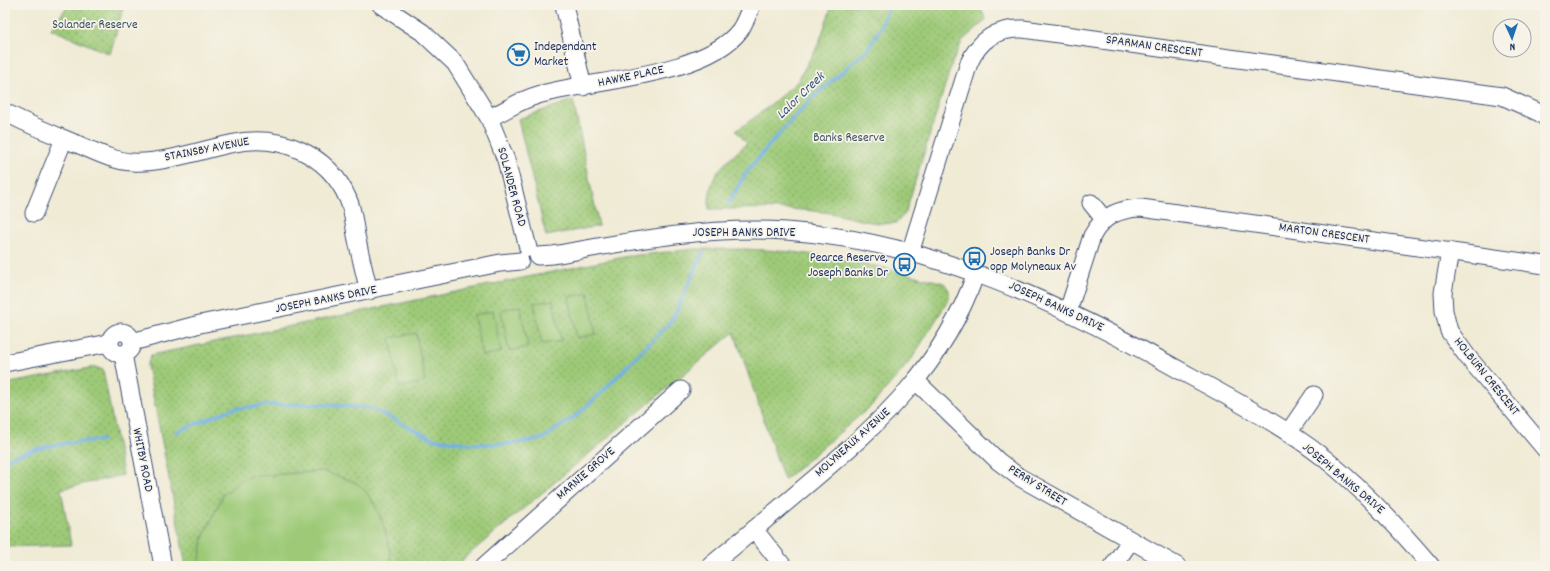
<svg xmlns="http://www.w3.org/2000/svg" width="1550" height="571" viewBox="0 0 1550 571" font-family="Dekko,sans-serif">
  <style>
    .park { fill: url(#park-dots); stroke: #5c7c6b }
    .pitch { fill: #9eca78; stroke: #5c7c6b }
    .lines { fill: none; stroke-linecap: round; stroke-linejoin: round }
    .stream { stroke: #73b1e6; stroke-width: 3.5 }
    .minor-casing { stroke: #3b4b70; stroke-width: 19 }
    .minor { stroke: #fff; stroke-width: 17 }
    .labels { text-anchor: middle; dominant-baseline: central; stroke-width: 3.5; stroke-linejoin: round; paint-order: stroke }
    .park-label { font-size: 13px; fill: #3c5664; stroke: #f7f3e8 }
    .poi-label { font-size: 13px; fill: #1b2f5e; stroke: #f7f3e8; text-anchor: start }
    .street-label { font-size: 13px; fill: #1b2f5e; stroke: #f7f3e8 }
    .water-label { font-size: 14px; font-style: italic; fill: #355687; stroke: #f7f3e8 }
  </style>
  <defs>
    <pattern id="park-dots" width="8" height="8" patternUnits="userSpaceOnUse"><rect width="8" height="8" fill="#9eca78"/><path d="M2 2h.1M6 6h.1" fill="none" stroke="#80a466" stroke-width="1.8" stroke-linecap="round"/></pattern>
  </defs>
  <rect width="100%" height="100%" fill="#f7f3e8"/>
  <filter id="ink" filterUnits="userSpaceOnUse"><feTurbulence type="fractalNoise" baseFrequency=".025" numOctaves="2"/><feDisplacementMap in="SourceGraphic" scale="8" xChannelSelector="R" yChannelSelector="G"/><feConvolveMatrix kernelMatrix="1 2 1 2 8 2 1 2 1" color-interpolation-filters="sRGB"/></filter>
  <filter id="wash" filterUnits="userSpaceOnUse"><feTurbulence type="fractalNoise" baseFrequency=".012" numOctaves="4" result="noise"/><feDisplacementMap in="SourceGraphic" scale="16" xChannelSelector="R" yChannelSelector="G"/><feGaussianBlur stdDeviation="0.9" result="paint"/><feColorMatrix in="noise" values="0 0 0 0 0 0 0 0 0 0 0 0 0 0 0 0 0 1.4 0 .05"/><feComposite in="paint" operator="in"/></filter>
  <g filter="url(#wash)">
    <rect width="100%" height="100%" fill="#f0ebd5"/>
    <path class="park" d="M68 5H124L110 54 51 29Z
      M832 5H979L986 20 963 40 952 63 905 214 896 223C871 226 847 215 823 212 785 207 747 209 709 209 708 173 723 166 747 143L736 131 763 111 797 82 819 43Z
      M573 100 599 226 546 236 518 119Z
      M695 249C718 250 742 248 765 250 826 253 885 268 944 283L949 290V299L911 360 872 405 784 480 734 332 462 560V566H186L149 375 147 366 151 355 629 256Z
      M95 367 103 370 123 475 61 489 71 545 5 547V384Z"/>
    <path class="pitch" d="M588 293 596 334 577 338 569 297Z
      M553 300 561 341 542 344 534 303Z
      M520 306 528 347 509 351 501 310Z
      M493 311 501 352 482 356 474 315Z
      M416 333 425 382 399 387 390 338Z
      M322 471C332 475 350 479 358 484 377 498 392 543 391 566H199L203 538 223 495 246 477Z"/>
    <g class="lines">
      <path class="stream" d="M728 204 746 173 778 135 811 99 867 50 880 29 889 5
        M176 432 232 409 269 405 315 404 371 408 433 439 474 444H507L542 439 577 415 599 395 672 320 703 252
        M5 460C36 446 68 442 102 440"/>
    </g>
  </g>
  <g filter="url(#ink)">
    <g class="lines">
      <defs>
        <path id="minor" d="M381 5 422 32 455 63 489 118 506 160 528 248
          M564 5 583 87
          M5 112C28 125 53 134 77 144 94 151 113 161 132 162 161 164 201 150 230 144 277 133 328 152 348 199 353 210 354 223 356 235 360 254 364 272 369 291
          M489 118C505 111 522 99 538 95 592 80 706 76 740 30 745 23 748 13 752 5
          M1091 203 1104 219
          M34 213 64 139
          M1450 251 1443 293 1444 311 1449 331 1467 356 1545 449
          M910 253 969 63C980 39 997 28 1023 29L1502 96 1540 113 1545 117
          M538 256 553 255C631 241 706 226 786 231 932 241 1065 306 1190 376 1236 401 1283 426 1324 458 1364 490 1398 527 1431 566
          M1068 311 1092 236C1103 215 1119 209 1141 208L1545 265
          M110 343a11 11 0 1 1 22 0a11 11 0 1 1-22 0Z
          M132 342 200 324 500 263 520 261
          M123 354 163 566
          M5 363 109 343
          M916 381 998 461 1019 477 1177 566
          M1288 433 1314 395
          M754 529 783 566
          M484 566 681 390
          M710 566C743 539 776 511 808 484 882 421 943 367 976 273
          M1113 566 1131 540"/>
      </defs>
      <use href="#minor" class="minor-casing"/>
      <use href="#minor" class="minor"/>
    </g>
  </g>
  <defs>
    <symbol id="supermarket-ring" viewBox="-11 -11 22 22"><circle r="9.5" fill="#f7f3e8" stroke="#1f6fb2" stroke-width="1.5"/><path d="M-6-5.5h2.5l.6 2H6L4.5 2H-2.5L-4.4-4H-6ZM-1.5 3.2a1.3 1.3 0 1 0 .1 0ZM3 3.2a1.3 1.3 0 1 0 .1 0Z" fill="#1f6fb2"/></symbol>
    <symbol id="bus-ring" viewBox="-11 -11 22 22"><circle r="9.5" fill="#f7f3e8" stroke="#1f6fb2" stroke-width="1.5"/><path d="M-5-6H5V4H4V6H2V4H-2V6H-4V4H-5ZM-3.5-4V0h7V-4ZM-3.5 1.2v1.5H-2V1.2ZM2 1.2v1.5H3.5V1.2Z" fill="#1f6fb2"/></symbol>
  </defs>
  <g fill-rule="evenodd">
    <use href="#supermarket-ring" x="506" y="42" width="25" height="25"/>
    <use href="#bus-ring" x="962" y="246" width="25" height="25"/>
    <use href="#bus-ring" x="892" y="252" width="25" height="25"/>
  </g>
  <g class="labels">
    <g class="park-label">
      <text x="95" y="25">Solander Reserve</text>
      <text x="849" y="138">Banks Reserve</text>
    </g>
    <g class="poi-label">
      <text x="534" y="47">Independant<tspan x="534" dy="15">Market</tspan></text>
      <text x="990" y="252">Joseph Banks Dr<tspan x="990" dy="15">opp Molyneaux Av</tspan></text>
      <text x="888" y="258" text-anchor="end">Pearce Reserve,<tspan x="888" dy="15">Joseph Banks Dr</tspan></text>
    </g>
    <g class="street-label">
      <text transform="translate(1154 47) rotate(8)">SPARMAN CRESCENT</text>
      <text transform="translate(631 77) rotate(-12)">HAWKE PLACE</text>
      <text transform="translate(207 150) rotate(-11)">STAINSBY AVENUE</text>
      <text transform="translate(511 187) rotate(75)">SOLANDER ROAD</text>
      <text x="744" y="233">JOSEPH BANKS DRIVE</text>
      <text transform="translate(1324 234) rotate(8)">MARTON CRESCENT</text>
      <text transform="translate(326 300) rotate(-11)">JOSEPH BANKS DRIVE</text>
      <text transform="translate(1056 307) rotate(25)">JOSEPH BANKS DRIVE</text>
      <text transform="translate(1486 377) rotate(51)">HOLBURN CRESCENT</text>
      <text transform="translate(853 443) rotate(-42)">MOLYNEAUX AVENUE</text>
      <text transform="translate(142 460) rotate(79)">WHITBY ROAD</text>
      <text transform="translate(586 474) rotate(-41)">MARNIE GROVE</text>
      <text transform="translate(1343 479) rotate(40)">JOSEPH BANKS DRIVE</text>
      <text transform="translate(1037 486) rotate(32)">PERRY STREET</text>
    </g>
    <g class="water-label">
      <text transform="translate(801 96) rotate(-44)">Lalor Creek</text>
    </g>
  </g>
  <rect width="1550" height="571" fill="none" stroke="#f7f3e8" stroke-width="20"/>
  <g transform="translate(1512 38) rotate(177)"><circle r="19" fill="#f7f3e8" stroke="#9fa5b1"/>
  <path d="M0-3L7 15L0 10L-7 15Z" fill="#1f6fb2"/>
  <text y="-6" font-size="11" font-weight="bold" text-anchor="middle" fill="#1b2f5e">N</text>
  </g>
</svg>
